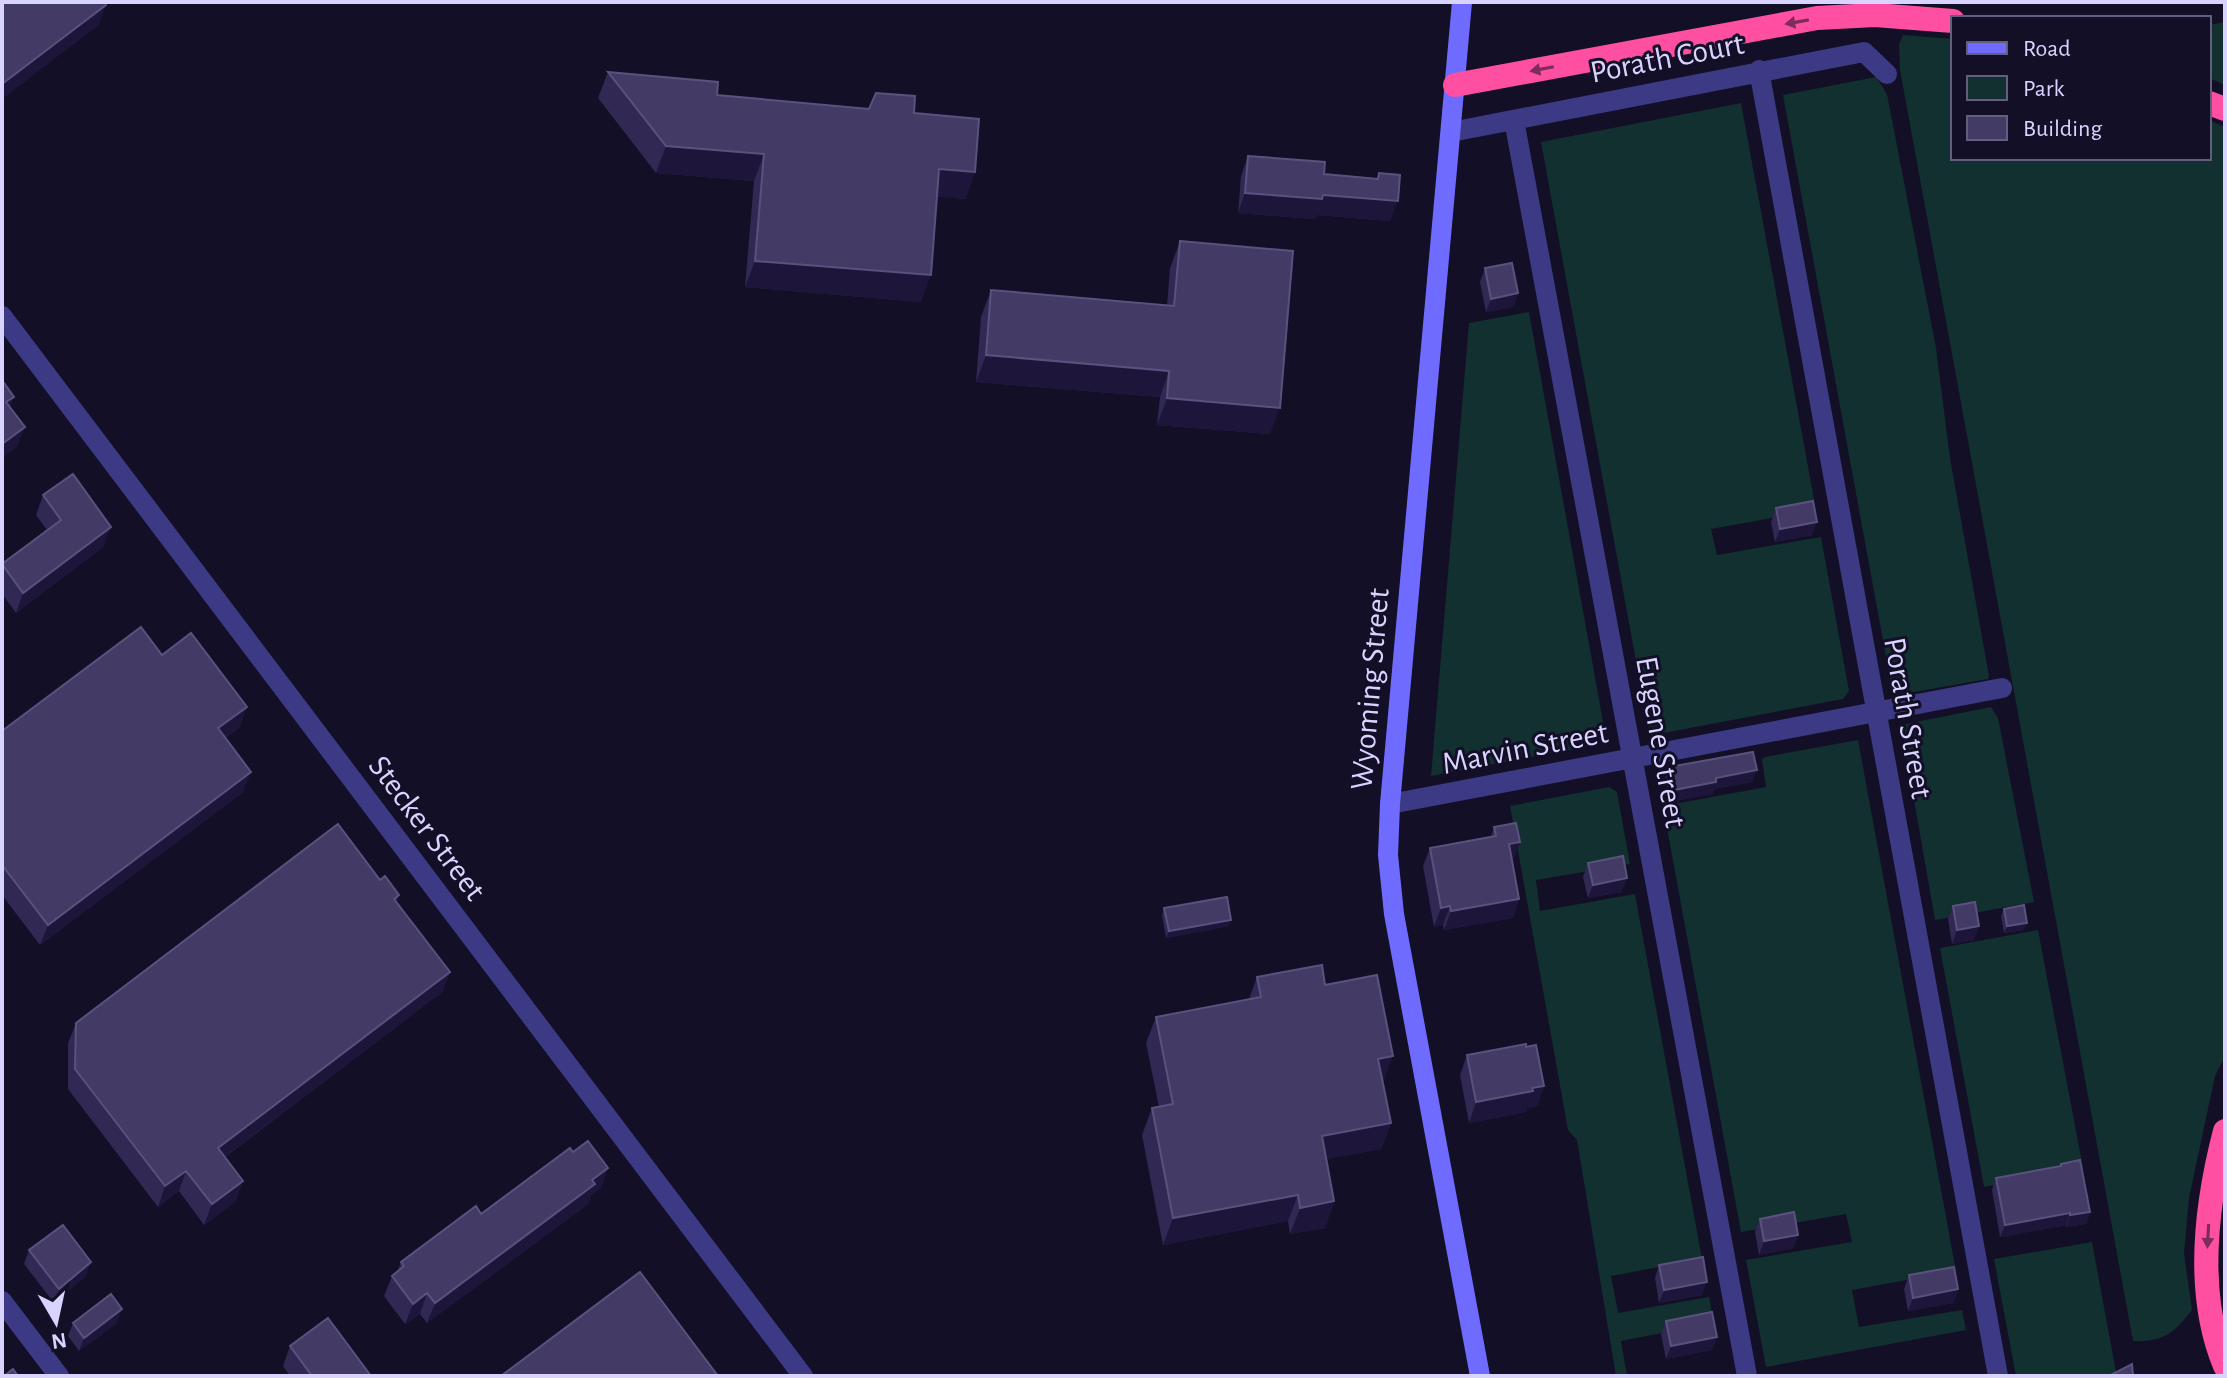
<svg xmlns="http://www.w3.org/2000/svg" width="2227" height="1378" viewBox="0 0 2227 1378" font-family="'Alegreya Sans',sans-serif">
  <style>
    .green { fill: #12302f }
    .lines { fill: none; stroke-linecap: round; stroke-linejoin: round }
    .street { stroke: #3d3a85; stroke-width: 20 }
    .secondary { stroke: #6f6bff; stroke-width: 20 }
    .highway { stroke: #ff4fa3; stroke-width: 24 }
    .wall { fill: #312854 }
    .shaded-wall { fill: #1d163a }
    .building { fill: #433a66; stroke: #5a527e; stroke-width: 2 }
    .oneway { fill: #7d2c5e }
    .labels { text-anchor: middle; dominant-baseline: central; stroke-width: 6; stroke-linejoin: round; paint-order: stroke }
    .street-label { font-size: 32px; fill: #d9d4ff; stroke: #130f26 }
  </style>
  <rect width="100%" height="100%" fill="#130f26"/>
  <path class="green" d="M2225 22V85L2209 78V25Z
    M1903 35 1953 39V158H2209V120L2225 127V1056L2215 1076 2189 1198 2184 1253 2192 1310C2174 1333 2164 1342 2133 1341L1900 70 1899 45Z
    M1876 77 1887 94 1936 348 1950 458 1989 676 1988 679 1897 695H1893L1783 95Z
    M1741 103 1816 510 1711 529 1717 555 1821 537 1849 691 1843 699 1653 735 1649 732 1541 142Z
    M1529 312 1606 738 1601 744 1431 776 1469 323Z
    M1991 707 1998 718 2034 902 1935 920 1901 725Z
    M1858 740 1956 1271 1852 1290 1859 1327 1962 1310 1966 1330 1766 1367 1746 1260 1852 1242 1846 1214 1741 1232 1663 806 1766 787 1762 759 1765 757Z
    M1609 787 1617 792 1630 864 1536 880 1540 911 1635 894 1702 1259 1611 1276 1618 1313 1709 1297 1714 1323 1621 1341 1627 1376H1616L1577 1140 1568 1130 1510 806Z
    M2038 930 2083 1168 1984 1187 1940 948Z
    M2092 1242 2116 1372 2109 1376H2016L1994 1259Z"/>
  <g class="lines">
    <path class="street" d="M1759 70 1998 1376
      M1514 120 1747 1376
      M1451 132 1864 52 1887 74
      M2 316 803 1376
      M1390 804 2002 688
      M2 1301 59 1376"/>
    <path class="secondary" d="M1462 2 1390 804 1388 855 1394 914 1480 1376"/>
    <path class="highway" d="M1455 85 1817 18 1875 15 1953 21
      M2209 103 2225 109
      M2225 1131C2206 1204 2195 1294 2225 1366"/>
  </g>
  <path class="wall" d="M608 72 717 95 914 113 975 172 965 199 937 196 921 302 745 287 754 181 656 173 598 98Z
    M1248 156 1324 174 1377 179 1379 173 1390 221 1317 215 1315 219 1238 213 1241 176Z
    M1180 241 1270 434 1157 425 1160 397 976 382 981 317 991 290 1167 305 1170 268Z
    M1485 268 1518 293 1513 307 1486 312 1480 282Z
    M43 495 103 547 16 613 2 594V564L47 530 36 515Z
    M1776 508 1812 535 1775 542 1771 522Z
    M162 655 240 727 225 738 243 792 40 945 2 895V731Z
    M1669 767 1752 782 1714 789 1712 794 1669 802 1665 778Z
    M1494 827 1520 842 1512 861 1519 899 1513 918 1444 930 1443 925 1434 927 1423 866 1430 848 1491 836Z
    M1588 863 1622 892 1588 898 1583 877Z
    M380 880 399 895 396 902 450 972 442 992 225 1157 236 1201 204 1225 179 1191 158 1207 68 1089V1043L76 1023Z
    M1953 906 1974 940 1952 944 1948 919Z
    M1164 908 1229 926 1166 938 1162 915Z
    M2004 909 2024 930 2004 933 2001 916Z
    M1257 977 1325 985 1383 1083 1391 1123 1381 1149 1326 1159 1334 1201 1325 1228 1290 1234 1288 1221 1163 1245 1142 1135 1152 1108 1159 1107 1146 1043 1156 1017 1249 999Z
    M1526 1047 1544 1086 1537 1106 1527 1108 1526 1112 1469 1123 1460 1075 1467 1055Z
    M573 1152 608 1168 601 1188 591 1195 588 1204 427 1323 420 1314 405 1324 384 1296 392 1276 397 1272 401 1262 481 1214Z
    M2061 1164 2090 1212 2086 1224 2066 1227V1225L2000 1237 1992 1190 1996 1178 2060 1166Z
    M1760 1219 1798 1235 1793 1248 1759 1255 1755 1232Z
    M29 1250 86 1276 54 1303 24 1264Z
    M1659 1265 1702 1295 1659 1303 1655 1278Z
    M1909 1275 1958 1289 1953 1303 1908 1311 1904 1289Z
    M1666 1321 1717 1337 1712 1350 1666 1359 1661 1334Z
    M73 1323H117L79 1351 68 1336Z
    M290 1346 371 1376H290L283 1366Z"/>
  <path class="shaded-wall" d="M106 5 99 25 2 99V84Z
    M666 146 764 154 754 181 656 173Z
    M939 169 975 172 965 199 930 196Z
    M1245 193 1323 195 1398 201 1390 221 1317 215 1315 219 1238 213Z
    M755 261 931 275 921 302 745 287Z
    M1518 293 1513 307 1486 312 1491 299Z
    M986 355 1169 371 1160 397 976 382Z
    M14 397 7 417 6 402Z
    M1167 398 1280 408 1270 434 1157 425Z
    M25 427 17 447 2 458V444Z
    M1817 522 1812 535 1775 542 1780 529Z
    M111 527 103 547 16 613 23 593Z
    M247 707 240 727 210 748 218 728Z
    M1757 770 1752 782 1714 789 1712 794 1669 802 1674 790 1716 778Z
    M251 772 243 792 40 945 48 925Z
    M1520 842 1513 861 1502 863 1509 844Z
    M1627 878 1622 892 1588 898 1593 885Z
    M1519 899 1513 918 1444 930 1451 911Z
    M1450 906 1443 925 1434 927 1441 908Z
    M1231 920 1229 926 1166 938 1169 931Z
    M2027 923 2024 930 2004 933 2007 926Z
    M1979 926 1974 940 1952 944 1957 930Z
    M450 972 442 992 210 1168 218 1148Z
    M1393 1056 1383 1083 1378 1059Z
    M1544 1086 1537 1106 1527 1108 1526 1112 1469 1123 1476 1102Z
    M1391 1123 1381 1149 1312 1162 1322 1136Z
    M608 1168 601 1188 591 1195 588 1204 427 1323 435 1303Z
    M186 1171 179 1191 158 1207 165 1186Z
    M243 1181 236 1201 204 1225 212 1204Z
    M1298 1195 1288 1221 1163 1245 1173 1218Z
    M1334 1201 1325 1228 1290 1234 1300 1208Z
    M2090 1212 2086 1224 2066 1227 2070 1215Z
    M2070 1213 2066 1225 2000 1237 2005 1225Z
    M1798 1235 1793 1248 1759 1255 1764 1241Z
    M91 1262 86 1276 54 1303 59 1289Z
    M1707 1282 1702 1295 1659 1303 1664 1290Z
    M1958 1289 1953 1303 1908 1311 1913 1298Z
    M427 1293 420 1314 405 1324 413 1304Z
    M122 1309 117 1323 79 1351 84 1338Z
    M1717 1337 1712 1350 1666 1359 1671 1346Z"/>
  <path class="building" d="M2 2H104L106 5 2 84Z
    M608 72 718 82 717 95 869 109 876 93 915 96 914 113 979 119 975 172 939 169 931 275 755 261 764 154 666 146Z
    M1248 156 1325 162 1324 174 1378 179 1379 173 1400 175 1398 201 1323 195 1322 199 1245 193Z
    M1180 241 1293 251 1280 408 1167 398 1169 371 986 355 991 290 1174 306Z
    M1512 263 1518 293 1491 299 1485 268Z
    M2 380 14 397 6 402 25 427 2 444Z
    M73 474 111 527 23 593 2 564 61 520 43 495Z
    M1813 501 1817 522 1780 529 1776 508Z
    M141 627 162 655 191 633 247 707 218 728 251 772 48 925 2 865V731Z
    M1753 752 1757 770 1716 778V782L1674 790 1669 767Z
    M1516 823 1520 842 1509 844 1519 899 1451 911 1450 906 1441 908 1430 848 1496 836 1494 827Z
    M338 824 380 880 385 876 399 895 394 899 450 972 218 1148 243 1181 212 1204 186 1171 165 1186 75 1069 76 1023Z
    M1623 856 1627 878 1593 885 1588 863Z
    M1227 897 1231 920 1169 931 1164 908Z
    M1975 902 1979 926 1957 930 1953 906Z
    M2024 905 2027 923 2007 926 2004 909Z
    M1322 965 1325 985 1377 975 1393 1056 1378 1059 1391 1123 1322 1136 1334 1201 1300 1208 1298 1195 1173 1218 1152 1108 1173 1104 1156 1017 1261 997 1257 977Z
    M1526 1044V1047L1536 1045 1544 1086 1532 1088 1533 1091 1476 1102 1467 1055Z
    M588 1141 608 1168 592 1180 595 1184 435 1303 427 1293 413 1304 392 1276 404 1266 401 1262 476 1206 481 1214 570 1148 573 1152Z
    M2080 1160 2090 1212 2070 1215V1213L2005 1225 1996 1178 2061 1166V1164Z
    M1794 1212 1798 1235 1764 1241 1760 1219Z
    M63 1225 91 1262 59 1289 29 1250Z
    M1703 1257 1707 1282 1664 1290 1659 1265Z
    M1954 1267 1958 1289 1913 1298 1909 1275Z
    M640 1272 718 1376H501Z
    M111 1294 122 1309 84 1338 73 1323Z
    M1712 1312 1717 1337 1671 1346 1666 1321Z
    M328 1318 371 1376H312L290 1346Z
    M2132 1364 2133 1376H2109Z
    M13 1369 18 1376H4Z"/>
  <defs><path id="oneway-solid" d="M-6-.8H1V-3.2L6.5 0L1 3.2V.8H-6Z" transform="scale(2)"/></defs>
  <g class="oneway">
    <use href="#oneway-solid" transform="translate(1797 22) rotate(170)"/>
    <use href="#oneway-solid" transform="translate(1542 69) rotate(169)"/>
    <use href="#oneway-solid" transform="translate(2208 1236) rotate(93)"/>
  </g>
  <g class="labels">
    <g class="street-label">
      <text transform="translate(1667 58) rotate(-11)">Porath Court</text>
      <text transform="translate(1370 689) rotate(-85)">Wyoming Street</text>
      <text transform="translate(1908 718) rotate(80)">Porath Street</text>
      <text transform="translate(1661 742) rotate(80)">Eugene Street</text>
      <text transform="translate(1525 748) rotate(-11)">Marvin Street</text>
      <text transform="translate(427 828) rotate(53)">Stecker Street</text>
    </g>
  </g>
  <rect width="2227" height="1378" fill="none" stroke="#d9d4ff" stroke-width="8"/>
  <rect x="1951" y="16" width="260" height="144" fill="#130f26" stroke="#625e7d" stroke-width="2"/>
  <rect x="1967" y="42" width="40" height="12" fill="#6f6bff" stroke="#625e7d" stroke-width="2"/>
  <text x="2023" y="56" font-size="24" fill="#d9d4ff">Road</text>
  <rect x="1967" y="76" width="40" height="24" fill="#12302f" stroke="#625e7d" stroke-width="2"/>
  <text x="2023" y="96" font-size="24" fill="#d9d4ff">Park</text>
  <rect x="1967" y="116" width="40" height="24" fill="#433a66" stroke="#625e7d" stroke-width="2"/>
  <text x="2023" y="136" font-size="24" fill="#d9d4ff">Building</text>
  <g transform="translate(56 1322) rotate(171)" stroke="#130f26" stroke-width="6" paint-order="stroke">
  <path d="M0-6L14 30L0 20L-14 30Z" fill="#d9d4ff"/>
  <text y="-12" font-size="22" font-weight="bold" text-anchor="middle" fill="#d9d4ff">N</text>
  </g>
</svg>
